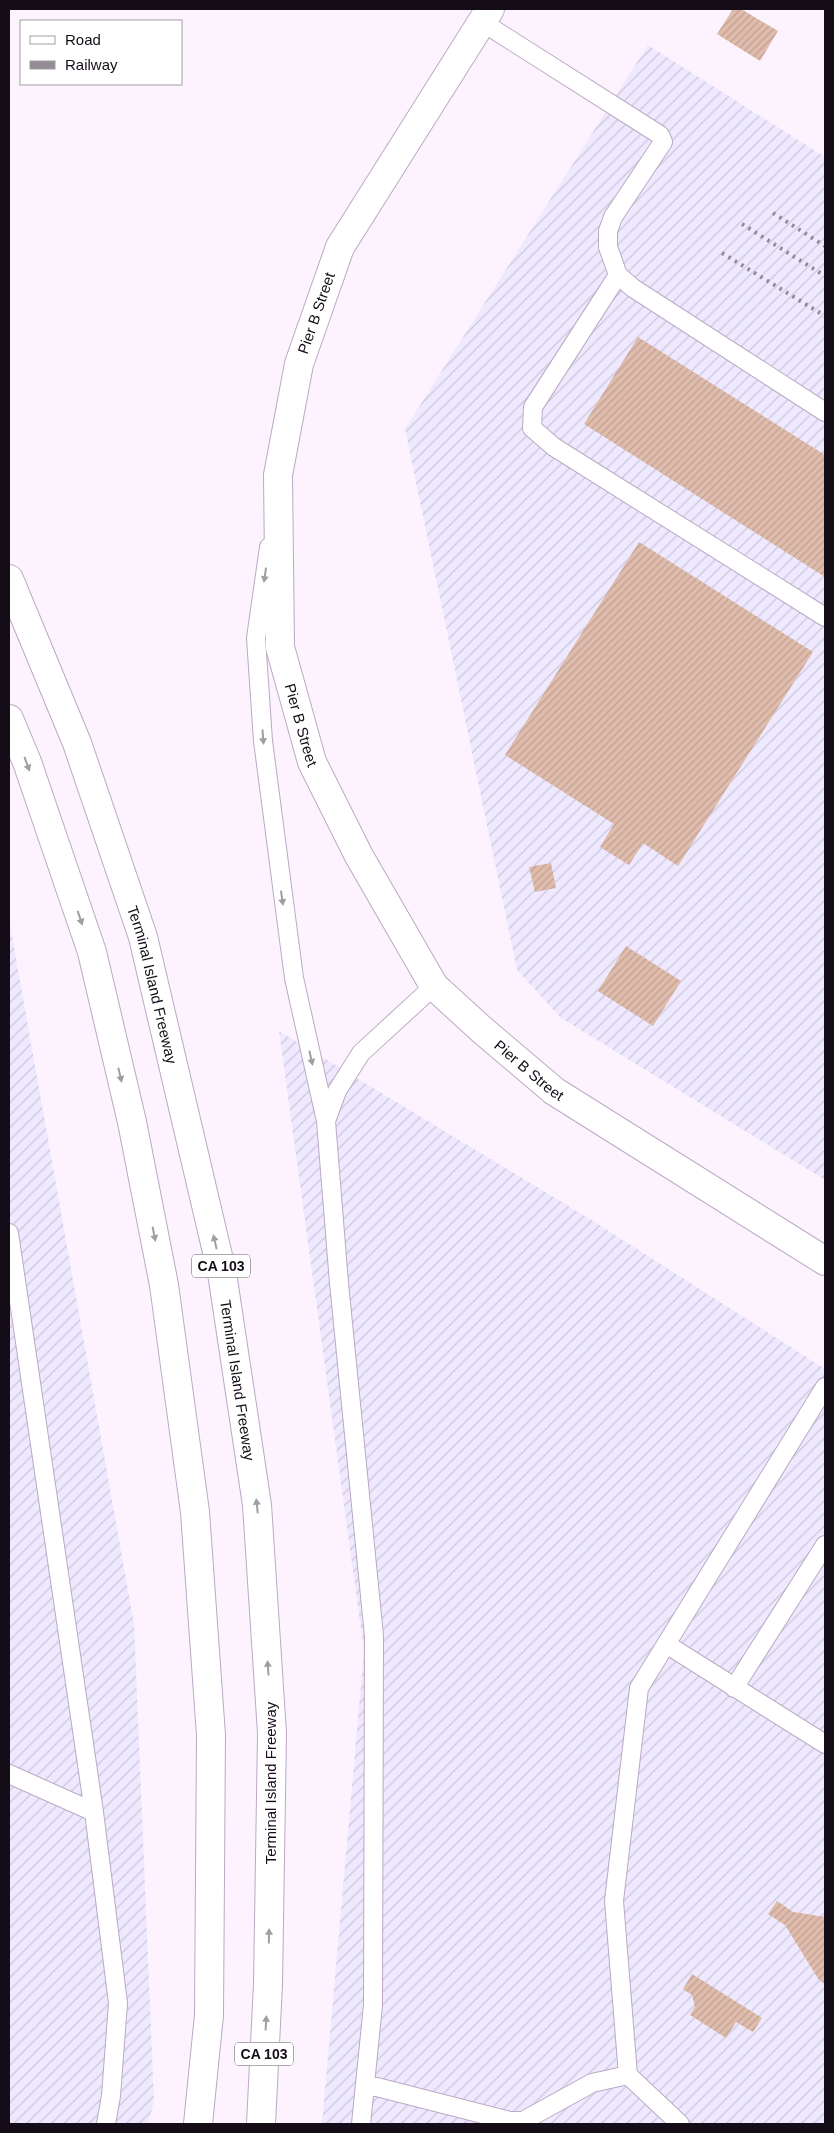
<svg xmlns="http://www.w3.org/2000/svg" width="834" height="2133" viewBox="0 0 834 2133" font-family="Helvetica,sans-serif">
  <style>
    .industrial { fill: url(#industrial-furrows) }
    .building { fill: url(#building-hatch) }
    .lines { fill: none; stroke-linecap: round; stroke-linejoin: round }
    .service-casing { stroke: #bda8c4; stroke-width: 20 }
    .tertiary-casing { stroke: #bda8c4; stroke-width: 30 }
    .motorway-casing { stroke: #bda8c4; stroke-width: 30 }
    .service { stroke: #fff; stroke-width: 18 }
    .tertiary { stroke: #fff; stroke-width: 28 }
    .motorway { stroke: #fff; stroke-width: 28 }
    .rail { stroke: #938b96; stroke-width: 4; stroke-dasharray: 2.5 5; stroke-linecap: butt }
    .oneway { fill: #a19ea2 }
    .labels { text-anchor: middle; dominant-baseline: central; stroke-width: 4; stroke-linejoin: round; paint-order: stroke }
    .shield { fill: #fff; stroke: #5a565d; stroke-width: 1 }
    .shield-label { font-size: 14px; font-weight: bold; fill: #140d17 }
    .street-label { font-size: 15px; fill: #140d17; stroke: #fff }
  </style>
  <defs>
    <pattern id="industrial-furrows" width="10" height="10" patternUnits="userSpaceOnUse" patternTransform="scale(1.25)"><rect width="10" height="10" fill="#eee9ff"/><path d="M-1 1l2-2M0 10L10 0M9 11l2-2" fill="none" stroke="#cbc7da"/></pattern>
    <pattern id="building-hatch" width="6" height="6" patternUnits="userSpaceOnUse" patternTransform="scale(1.25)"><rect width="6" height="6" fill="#e0bcac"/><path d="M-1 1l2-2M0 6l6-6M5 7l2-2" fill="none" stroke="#bfa093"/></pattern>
  </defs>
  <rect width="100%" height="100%" fill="#fcf3ff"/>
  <path class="industrial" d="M648 45 825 157V1180L561 1018 517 970 405 429Z
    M9 919 134 1624 154 2101 148 2124H9Z
    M279 1031 593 1221 825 1369V2124H322L364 1651Z"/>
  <path class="building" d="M733 9H741L778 31 760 61 717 34Z
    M638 337 825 455V577L584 424Z
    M639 542 813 652 678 866 643 843 629 865 600 847 614 824 505 755Z
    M551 863 556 888 535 892 529 867Z
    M626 946 681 981 653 1026 598 991Z
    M777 1901 793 1912 825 1917V1984L819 1980 785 1925 768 1914Z
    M692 1974 762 2018 753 2032 736 2022 726 2038 690 2015 695 2007 692 1995 683 1989Z"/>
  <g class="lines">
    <defs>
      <path id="service" d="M482 22 660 135 663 142 613 217 608 231V247L618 275 633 288 825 412
        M618 275 533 407 532 428 554 447 825 617
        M269 547 256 638 263 741 294 978 326 1121 339 1283 374 1636 373 2005 361 2124
        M326 1121 337 1091 361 1053 434 986
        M9 1233 94 1812 9 1774
        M666 1644 825 1744
        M734 1688 825 1545
        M94 1812 118 2003 111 2096 106 2124
        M365 2084 510 2121H523L592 2083 628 2075
        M680 2124 628 2075 614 1901 639 1688 825 1387"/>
      <g id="tertiary">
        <path id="s1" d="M490 9 340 247 299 364 278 475 280 647 312 762 359 856 434 986 481 1029 554 1091 825 1261"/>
      </g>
      <g id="motorway">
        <path id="s2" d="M9 579 77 743 143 937 222 1273 257 1505 272 1733 268 1984 261 2124"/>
        <path d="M9 719 27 762 92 952 132 1122 164 1285 195 1512 211 1735 209 2015 198 2124"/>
      </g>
    </defs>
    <use href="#service" class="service-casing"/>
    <use href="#tertiary" class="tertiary-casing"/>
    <use href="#motorway" class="motorway-casing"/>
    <use href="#service" class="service"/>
    <use href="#tertiary" class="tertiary"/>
    <use href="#motorway" class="motorway"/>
    <path class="rail" d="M773 213 825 246
      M742 224 825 276
      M722 253 825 316"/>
  </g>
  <defs><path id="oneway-solid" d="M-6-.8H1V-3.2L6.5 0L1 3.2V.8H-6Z" transform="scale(1.25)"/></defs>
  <g class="oneway">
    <use href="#oneway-solid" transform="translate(265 575) rotate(98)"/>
    <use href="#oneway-solid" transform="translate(263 737) rotate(86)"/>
    <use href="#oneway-solid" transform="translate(27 764) rotate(70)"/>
    <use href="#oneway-solid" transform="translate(282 898) rotate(82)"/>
    <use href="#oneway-solid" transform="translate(80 918) rotate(71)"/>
    <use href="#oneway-solid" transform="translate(311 1058) rotate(77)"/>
    <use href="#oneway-solid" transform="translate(120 1075) rotate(77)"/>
    <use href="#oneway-solid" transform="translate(154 1234) rotate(79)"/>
    <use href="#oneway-solid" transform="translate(215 1242) rotate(-103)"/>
    <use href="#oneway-solid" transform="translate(257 1506) rotate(-96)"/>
    <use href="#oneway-solid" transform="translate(268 1668) rotate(-94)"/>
    <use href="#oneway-solid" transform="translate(269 1936) rotate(-89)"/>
    <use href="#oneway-solid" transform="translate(266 2023) rotate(-87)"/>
  </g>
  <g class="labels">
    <g class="shield">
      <rect x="192" y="1254.5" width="58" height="23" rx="4"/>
      <rect x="235" y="2042.5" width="58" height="23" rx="4"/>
    </g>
    <g class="shield-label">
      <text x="221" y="1266">CA 103</text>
      <text x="264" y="2054">CA 103</text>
    </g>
    <g class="street-label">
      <text transform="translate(316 313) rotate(-71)">Pier B Street</text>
      <text stroke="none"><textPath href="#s1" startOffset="771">Pier B Street</textPath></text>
      <text stroke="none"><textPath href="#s2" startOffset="431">Terminal Island Freeway</textPath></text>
      <text stroke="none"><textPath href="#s1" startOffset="1192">Pier B Street</textPath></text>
      <text stroke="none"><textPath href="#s2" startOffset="836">Terminal Island Freeway</textPath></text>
      <text transform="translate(270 1783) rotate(-90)">Terminal Island Freeway</text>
    </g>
  </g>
  <rect width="834" height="2133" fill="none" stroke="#140d17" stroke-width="20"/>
  <rect x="20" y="20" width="162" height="65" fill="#ffffff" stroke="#a19ea2"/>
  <rect x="30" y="36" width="25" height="8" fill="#ffffff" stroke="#a19ea2"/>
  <text x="65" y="45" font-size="15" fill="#140d17">Road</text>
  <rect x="30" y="61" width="25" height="8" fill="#938b96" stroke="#a19ea2"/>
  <text x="65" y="70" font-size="15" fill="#140d17">Railway</text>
</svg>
